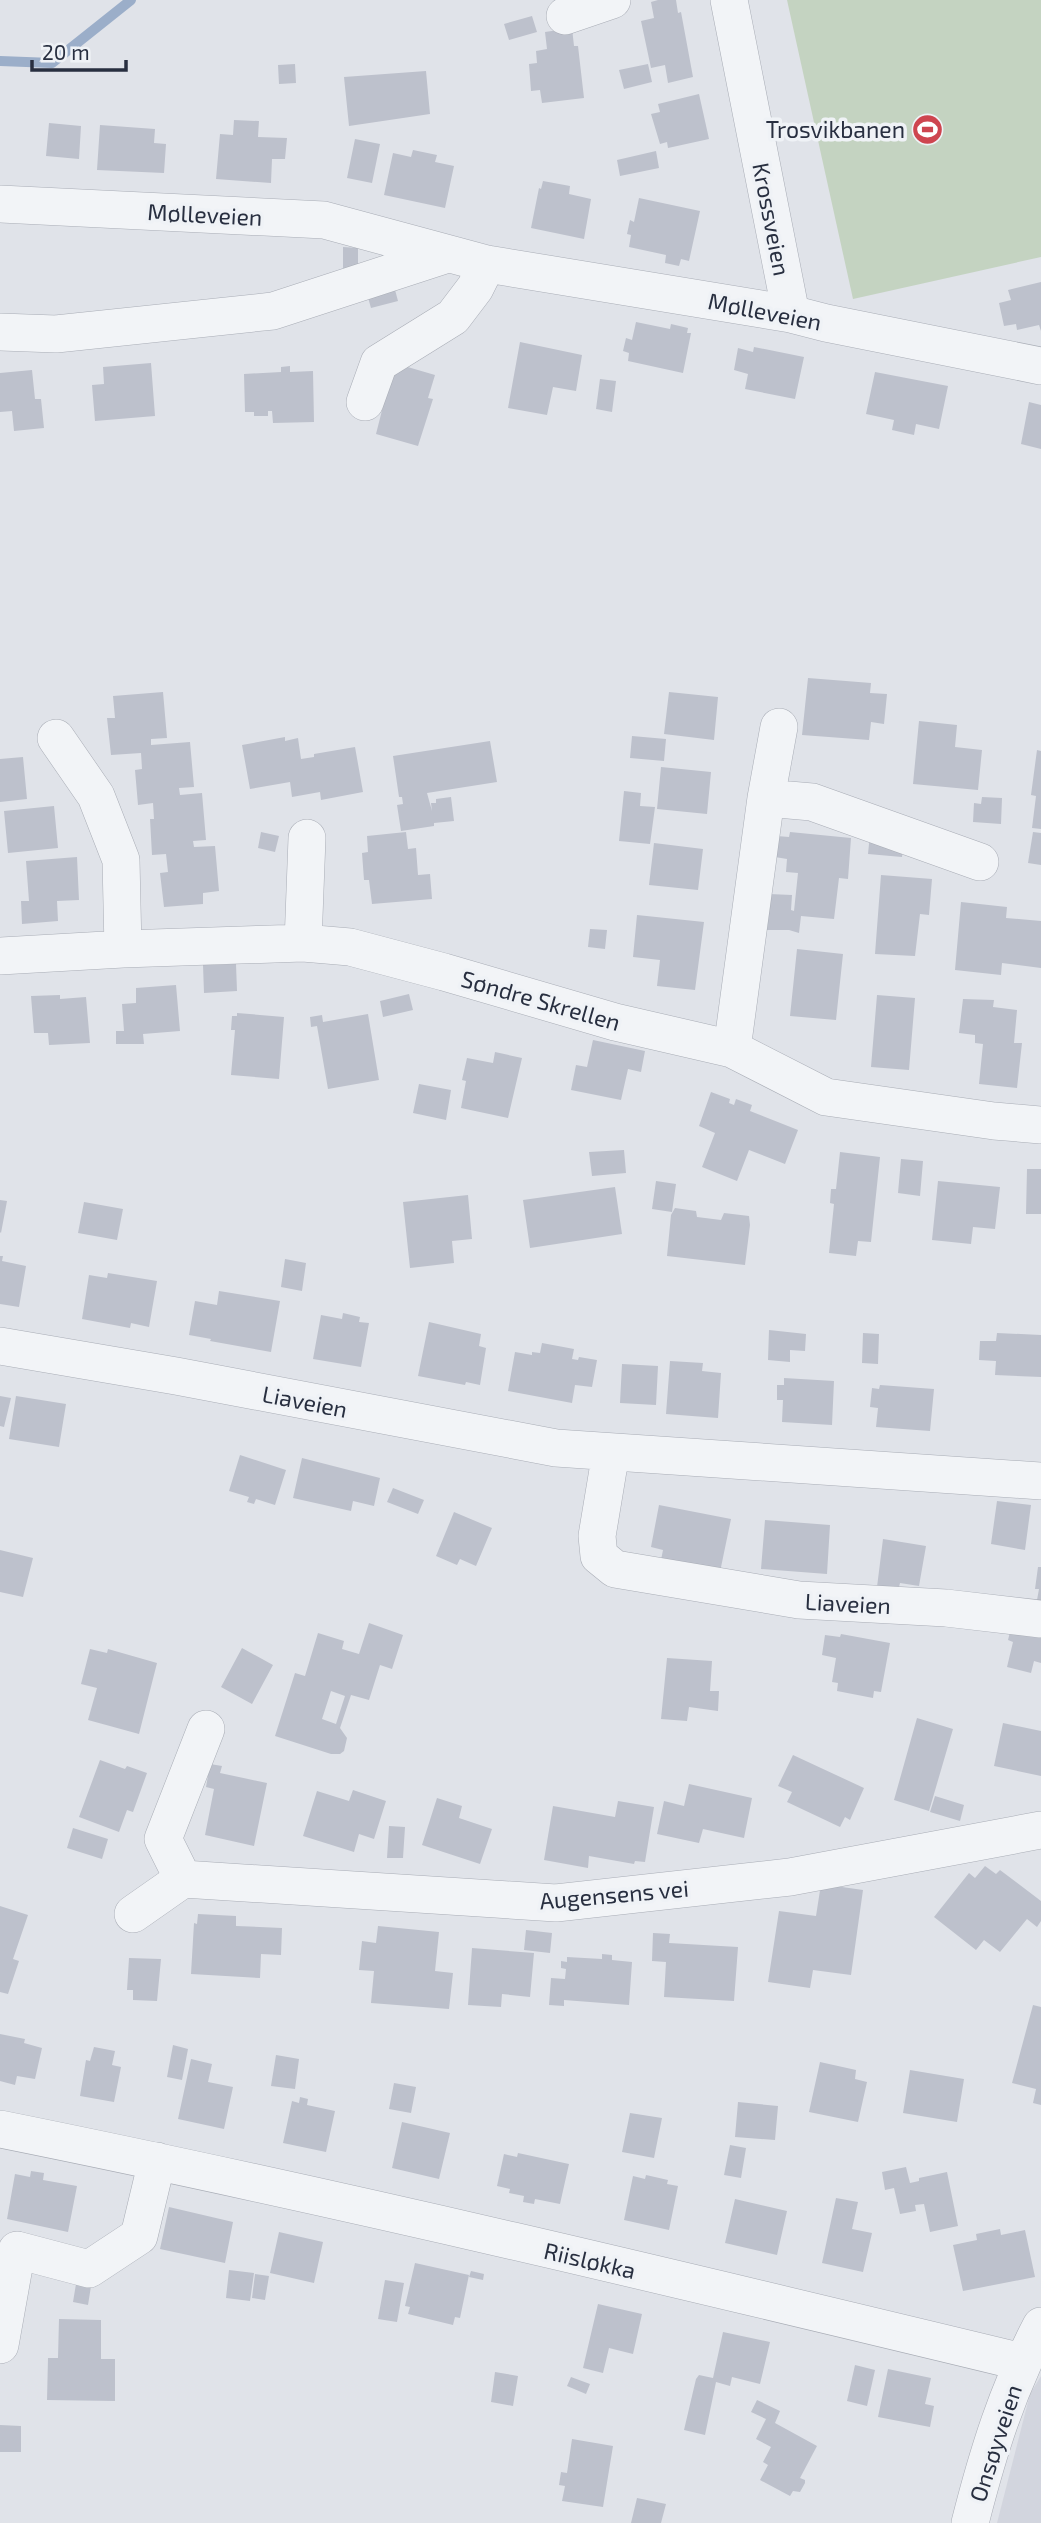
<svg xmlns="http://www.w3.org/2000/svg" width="1041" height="2523" viewBox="0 0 1041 2523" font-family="'Exo 2',sans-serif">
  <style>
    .built { fill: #d2d5de }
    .green { fill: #c4d3c1 }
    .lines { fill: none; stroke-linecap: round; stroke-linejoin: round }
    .stream { stroke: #9baec9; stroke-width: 10 }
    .building { fill: #bdc1cc; fill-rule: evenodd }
    .minor-casing { stroke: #a9adb6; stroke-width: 38 }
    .minor { stroke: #f2f4f7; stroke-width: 37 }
    .labels { text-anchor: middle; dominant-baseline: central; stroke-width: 7; stroke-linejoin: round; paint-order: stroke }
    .poi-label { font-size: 23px; fill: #282f40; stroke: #eff2f6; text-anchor: end }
    .street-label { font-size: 23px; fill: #282f40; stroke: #eff2f6 }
  </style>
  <rect width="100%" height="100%" fill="#e0e3e9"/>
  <path class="built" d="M1041 2376V2523H997L1030 2394Z"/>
  <path class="green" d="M787 0H1041V257L853 299Z"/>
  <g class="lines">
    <path class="stream" d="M0 61 52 63 131 0"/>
  </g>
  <path class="building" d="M658 0H676L678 13 681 12 693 77 668 83 665 65 651 68 641 21 654 18 651 2Z
    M532 16 537 32 509 40 504 24Z
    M572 28 574 46H578L584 98 542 103 540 90 531 91 529 64 537 63 536 51 547 49 545 32Z
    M295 64 296 83 279 84 278 65Z
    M648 64 652 82 624 89 619 70Z
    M426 71 430 114 349 126 344 77Z
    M699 94 709 139 668 148 667 142 660 144 651 114 660 112 658 104Z
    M234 120 259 121 258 137 287 138 285 159H272L271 183 216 179 220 134 233 135Z
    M49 123 81 126 79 159 46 156Z
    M100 125 155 129 154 143 166 144 164 173 97 170Z
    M355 139 380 144 372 183 347 178Z
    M413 150 437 155 435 162 454 166 445 208 384 195 393 153 411 157Z
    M656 151 659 168 620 176 617 160Z
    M543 181 570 186 569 194 591 199 584 239 531 228 539 188 541 189Z
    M639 198 700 211 689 261 681 259 679 266 665 263 666 255 629 247 631 235 627 234 630 220 634 222Z
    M343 247 358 248V273H343Z
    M1041 282V331L1039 325 1017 330 1016 324 1004 326 999 303 1011 300 1008 290Z
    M394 286 398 301 371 308 367 294Z
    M636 322 670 329 671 324 688 328 687 333H691L683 373 628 361 629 353 623 351 626 338 632 340Z
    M520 342 582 355 576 391 553 387 547 415 508 408Z
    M754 347 804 357 795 399 745 389 748 374 734 370 738 348 753 352Z
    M151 363 155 416 95 421 92 385 104 384 103 367Z
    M394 363 435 375 428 398 433 399 418 446 376 434Z
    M290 366V372L313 371 314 422 273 423 272 411H268V416H254V412H245L244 374 281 372V367Z
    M32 370 35 399H41L44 428 14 431 12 411 0 412V373Z
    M875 372 948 386 939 429 916 424 914 435 892 430 894 420 866 414Z
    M600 379 616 381 612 412 596 409Z
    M1029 402 1041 405V449L1021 444Z
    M808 678 871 683 870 693 887 694 884 724 871 722 869 740 802 735Z
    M163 692 167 738 151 739V745L190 742 194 787 179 788 180 795 202 793 206 840 193 841 194 847 215 846 219 891 203 893V904L164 907 160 873 168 872 166 854 152 855 150 819H154L153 803 138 805 135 770 142 769 141 753 111 755 107 718H115L113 696Z
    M669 692 718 697 714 740 664 734Z
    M919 721 957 725 955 747 982 750 978 790 913 784Z
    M632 736 666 739 664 761 630 758Z
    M285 737V741L298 738 301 759 314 757V754L355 747 363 792 321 800 320 792 292 797 290 782 250 789 242 745Z
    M490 741 497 782 427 793 432 811 431 803H436V799L451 797 454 821 434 823V826L401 831 397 805 403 804 402 797H399L393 756Z
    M1037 750 1041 751V829L1032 828 1036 796 1031 795Z
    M23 757 27 799 0 802V759Z
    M661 767 711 772 707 814 657 809Z
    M624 791 641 793 640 806 655 807 650 844 619 841Z
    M982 797 1002 798 1001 824 973 822 974 803 981 804Z
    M54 806 58 848 8 853 4 811Z
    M261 832 279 836 275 852 258 848Z
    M406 832 408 849 416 848 418 875 430 874 432 899 372 904 369 880H364L362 853 368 852 367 836Z
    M790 832 851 838 848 879 839 878 834 919 801 916 799 933 789 930H767L769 894 792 895 791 910 794 911 798 873 786 872 787 859 775 857 777 836 789 837Z
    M1033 832 1041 833V865L1028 863Z
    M870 834 904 837 902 857 868 854Z
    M654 843 703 849 698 890 649 885Z
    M77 857 79 900 57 901 58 921 22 924 21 901H29L26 861Z
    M881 875 932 879 929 915 920 914 915 956 875 954Z
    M961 902 1007 907 1006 918 1041 921V968L1002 963 1001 975 955 970Z
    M637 915 704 922 695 990 657 986 660 960 633 957Z
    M590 929 607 930 605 949 588 947Z
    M797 949 843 954 836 1020 790 1016Z
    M236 964 237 991 204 993 203 965Z
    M176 985 180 1031 143 1034 144 1044H116V1031H124L122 1004 136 1003V988Z
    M409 994 413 1010 383 1017 380 1001Z
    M60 995V999L86 997 90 1043 49 1045 48 1033H34L31 996Z
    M877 995 915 998 909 1070 871 1067Z
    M963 999 994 1000 993 1007 1017 1010 1014 1043H1022L1017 1088 979 1084 983 1044 975 1043V1035L959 1033Z
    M237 1013 284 1017 279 1079 231 1075 235 1030H231L232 1016H237Z
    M368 1014 379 1080 328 1089 317 1026 311 1027 310 1017 322 1015 323 1022Z
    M593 1040 645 1051 641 1072 628 1069 621 1100 571 1090 576 1065 587 1067Z
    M495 1052 522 1058 508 1118 461 1108 466 1081 462 1080 467 1058 493 1063Z
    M419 1084 451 1090 446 1120 413 1113Z
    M711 1092 730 1099 729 1103 734 1105 736 1099 752 1105 750 1111 798 1130 785 1164 749 1150 737 1181 702 1167 715 1133 699 1126Z
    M624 1150 626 1173 592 1176 589 1152Z
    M840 1152 880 1157 871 1242 858 1241 856 1256 829 1253 834 1204 830 1203 831 1189H836Z
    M901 1159 923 1161 920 1196 898 1193Z
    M1027 1169H1041V1214H1026Z
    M656 1181 676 1184 672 1212 652 1209Z
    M938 1181 1000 1187 995 1229 973 1227 971 1244 932 1240Z
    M615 1187 622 1234 530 1248 523 1200Z
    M468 1195 472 1239 452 1241 454 1263 410 1268 403 1202Z
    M0 1200 7 1201 1 1233 0 1232Z
    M84 1202 123 1209 117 1240 78 1233Z
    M675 1208 696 1211 697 1217 721 1220 724 1213 749 1216 750 1225 745 1265 667 1256 671 1215Z
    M0 1256H3L2 1261 26 1266 19 1307 0 1304Z
    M285 1259 306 1263 302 1291 281 1287Z
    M108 1273 157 1281 149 1327 131 1323 130 1328 82 1319 89 1275 107 1278Z
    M219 1291 280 1301 271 1352 210 1341 211 1339 189 1335 195 1301 217 1305Z
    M343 1313 360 1317 359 1322 369 1323 361 1367 313 1359 321 1315 342 1319Z
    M429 1322 481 1334 479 1346 486 1348 480 1385 466 1382 465 1385 418 1376Z
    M769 1330 806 1334 805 1351 790 1350V1362L768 1360Z
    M863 1333 879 1334 878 1364 862 1363Z
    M997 1333 1041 1335V1377L995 1375 996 1361 979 1360 980 1341H996Z
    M542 1343 574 1349 572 1359 578 1360 579 1357 597 1360 592 1387 575 1385 572 1403 508 1391 515 1352 532 1355V1352L540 1353Z
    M670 1361 703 1363 702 1371 721 1373 718 1418 666 1414Z
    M622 1364 658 1366 656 1405 620 1403Z
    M784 1378 834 1381 832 1425 782 1422 783 1400H777V1385H784Z
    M880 1385 934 1389 930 1431 876 1427 878 1408 870 1407 872 1388 879 1389Z
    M0 1396 11 1398 4 1427 0 1426Z
    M16 1396 66 1404 59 1447 9 1439Z
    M240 1455 286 1470 275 1505 256 1499 254 1504 247 1502 249 1497 229 1491Z
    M302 1458 380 1478 374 1506 353 1501 351 1511 293 1498Z
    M393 1488 424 1500 418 1514 387 1502Z
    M997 1501 1031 1505 1025 1550 991 1544Z
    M659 1505 731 1519 720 1572 661 1560 663 1550 651 1547Z
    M454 1512 492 1528 476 1566 460 1559 457 1565 436 1556Z
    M765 1520 830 1525 827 1574 761 1569Z
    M883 1539 926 1546 919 1586 900 1583 898 1591 877 1587Z
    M0 1550 33 1558 23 1597 0 1592Z
    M1038 1567H1041V1600H1037L1039 1589H1035Z
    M369 1623 403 1635 392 1669 380 1665 369 1700 351 1695 340 1728 347 1738 344 1751 340 1754H331L275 1736 295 1673 305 1676 318 1633 344 1641 342 1649 359 1654ZM331 1691 345 1696 336 1724 322 1719Z
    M1012 1624 1041 1630V1663L1034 1661 1031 1673 1007 1667 1013 1642 1008 1640Z
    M841 1634 890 1643 881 1692 874 1691 873 1698 837 1691 838 1683 832 1682 836 1658 822 1655 825 1635 840 1637Z
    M242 1648 273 1665 252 1704 221 1687Z
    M90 1649 107 1653 108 1649 157 1663 139 1734 88 1720 97 1688 81 1684Z
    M667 1658 712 1661 710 1691H719L718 1711 689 1707 687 1721 661 1719Z
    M917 1718 953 1729 929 1811 894 1800Z
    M1003 1723 1041 1731V1776L994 1766Z
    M793 1755 864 1788 850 1820 845 1817 840 1827 787 1802 792 1792 778 1786Z
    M100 1760 125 1769 127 1766 147 1773 133 1812 127 1810 119 1832 79 1817Z
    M210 1764 222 1766 220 1773 267 1783 254 1846 205 1835 214 1789 206 1787Z
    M689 1784 752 1798 744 1838 703 1829 699 1843 657 1834 664 1801 684 1806Z
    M353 1790 386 1801 374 1839 359 1834 354 1852 303 1836 317 1791 349 1801Z
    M935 1796 964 1805 960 1821 930 1812Z
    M437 1798 462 1806 459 1818 492 1829 480 1864 422 1845Z
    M618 1801 654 1807 645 1862 635 1861 634 1864 589 1856 588 1868 544 1860 553 1806 615 1817Z
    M389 1826 405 1827 403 1858H387Z
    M73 1828 108 1839 102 1859 67 1848Z
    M985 1866 996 1874 1000 1870 1041 1901V1921L1037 1927 1027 1919 1000 1952 984 1940 976 1950 934 1917 969 1873 975 1878Z
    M821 1884 863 1890 851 1975 813 1970 810 1988 768 1982 779 1911 816 1916Z
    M0 1906 28 1915 13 1959 19 1961 8 1994 0 1992Z
    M198 1914 236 1916V1926L282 1928 281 1955 261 1954 260 1978 191 1974 194 1923 197 1924Z
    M378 1926 439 1932 435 1971 453 1973 449 2009 371 2003 374 1971 359 1970 362 1941 376 1943Z
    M526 1930 552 1933 550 1953 524 1950Z
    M653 1933 670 1934 669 1943 738 1947 734 2001 664 1997 666 1962 652 1961Z
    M472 1948 534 1953 530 1997 502 1994 501 2007 468 2005Z
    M602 1954 612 1955V1960L632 1962 629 2005 564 2000V2006L549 2005 551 1978 565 1979 566 1969 561 1968V1961L567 1962V1957L602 1959Z
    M129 1958 161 1959 157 2001 133 2000V1990H127Z
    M1033 2005 1041 2007V2105L1033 2103 1036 2089 1012 2083Z
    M0 2034 25 2039 24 2043 42 2048 35 2079 17 2076 15 2085 0 2081Z
    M173 2045 188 2049 182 2080 167 2077Z
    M94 2047 115 2051 112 2065 121 2067 114 2102 80 2096 86 2060 90 2061Z
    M276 2055 299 2059 295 2089 271 2086Z
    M191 2059 212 2064 208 2082 233 2087 224 2129 178 2119Z
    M820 2062 856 2070 855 2079 867 2082 858 2122 809 2112Z
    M910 2070 964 2079 957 2122 903 2113Z
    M394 2083 416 2087 411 2113 389 2109Z
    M300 2097 308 2099 307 2105 335 2111 326 2152 283 2143 292 2101 299 2103Z
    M738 2102 778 2106 775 2140 735 2137Z
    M630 2113 662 2118 654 2158 622 2152Z
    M402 2122 450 2133 439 2179 392 2168Z
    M730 2145 746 2148 741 2178 724 2175Z
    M518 2153 569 2164 560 2204 535 2199 534 2204 523 2202 524 2196 509 2193 510 2189 497 2186 504 2154 517 2157Z
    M906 2167 910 2183 919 2181V2178L947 2172 958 2226 930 2232 924 2204 915 2205 916 2211 900 2214 894 2188 885 2190 882 2172Z
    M31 2171 44 2173 43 2180 77 2186 68 2232 7 2219 15 2174 30 2177Z
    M646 2175 668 2180 667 2184 678 2186 669 2230 624 2220 633 2176 645 2179Z
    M836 2198 858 2202 852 2229 872 2233 863 2272 822 2263Z
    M735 2199 787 2211 777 2255 725 2243Z
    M169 2207 233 2222 225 2263 160 2249Z
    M1000 2229 1001 2235 1025 2230 1035 2277 963 2291 953 2245 977 2240 976 2234Z
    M279 2232 323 2242 314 2283 270 2273Z
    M415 2263 469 2275 460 2318 455 2317 453 2325 408 2314 410 2307 405 2306Z
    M229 2270 254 2273 250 2301 226 2298Z
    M471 2271 484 2274 483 2280 469 2277Z
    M255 2274 269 2276 265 2300 252 2298Z
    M77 2278 92 2280 88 2305 73 2302Z
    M385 2280 404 2283 397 2322 378 2319Z
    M598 2304 642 2314 633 2354 609 2348 603 2373 583 2368Z
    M59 2319 101 2320V2359H115V2401L47 2400 48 2358H58Z
    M723 2332 770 2342 760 2384 732 2377 730 2386 716 2382 705 2435 684 2430 696 2379 699 2375 713 2378Z
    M855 2365 875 2370 867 2406 847 2401Z
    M888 2369 931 2378 925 2404 934 2406 930 2427 878 2417Z
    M495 2372 518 2376 513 2406 491 2402Z
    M571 2377 590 2384 586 2394 567 2386Z
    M757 2400 780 2411 775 2423 817 2446 800 2478 805 2480V2483L800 2492 793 2491 790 2496 760 2480 768 2465 763 2462 771 2447 756 2439 766 2419 751 2412Z
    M0 2425 21 2426V2452H0Z
    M572 2439 613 2446 603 2507 562 2501 565 2486 559 2485 561 2472 567 2473Z
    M637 2498 666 2504 661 2523H631Z"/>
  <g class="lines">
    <defs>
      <path id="minor" d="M729 0 791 314
        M565 16 612 0
        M0 204 324 220 487 264 791 314 826 323 1041 366
        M0 332 56 334 273 311 448 254
        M365 402 379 363 453 317 475 288 487 264
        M56 738 96 796 121 860 123 949
        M766 798 812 802 980 862
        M303 943 307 838
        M0 956 123 949 303 943 350 947 444 972 615 1022 732 1049 826 1097 994 1121 1041 1125
        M732 1049 766 798 779 727
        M0 1346 176 1376 556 1448 1041 1481
        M611 1452 597 1536 599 1556 615 1569 799 1600 946 1608 1041 1619
        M206 1729 163 1839 183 1879 556 1903 790 1877 1041 1830
        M133 1914 183 1879
        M0 2129C342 2198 682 2280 1022 2362
        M0 2345 17 2250 89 2269 139 2236 157 2161
        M970 2523C988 2452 1007 2391 1041 2326"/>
    </defs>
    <use href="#minor" class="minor-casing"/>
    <use href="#minor" class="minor"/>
  </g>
  <defs>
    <symbol id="stadium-disc" viewBox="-11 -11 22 22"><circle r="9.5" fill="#ce454f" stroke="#eff2f6"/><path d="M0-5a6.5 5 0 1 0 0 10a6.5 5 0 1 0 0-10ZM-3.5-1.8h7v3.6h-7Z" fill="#fff"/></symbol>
  </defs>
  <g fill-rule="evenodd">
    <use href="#stadium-disc" x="910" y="112" width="35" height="35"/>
  </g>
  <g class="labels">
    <g class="poi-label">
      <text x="905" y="129">Trosvikbanen</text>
    </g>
    <g class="street-label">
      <text transform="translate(205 214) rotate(3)">Mølleveien</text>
      <text transform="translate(772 219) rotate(79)">Krossveien</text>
      <text transform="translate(765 311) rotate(11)">Mølleveien</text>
      <text transform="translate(541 1000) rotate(16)">Søndre Skrellen</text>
      <text transform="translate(305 1401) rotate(11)">Liaveien</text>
      <text transform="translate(848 1603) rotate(3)">Liaveien</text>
      <text transform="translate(614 1894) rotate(-5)">Augensens vei</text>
      <text transform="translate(590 2260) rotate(13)">Riisløkka</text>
      <text transform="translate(995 2443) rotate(-72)">Onsøyveien</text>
    </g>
  </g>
  <path d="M32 60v10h94v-10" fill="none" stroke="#282f40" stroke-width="3.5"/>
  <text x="42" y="60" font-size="21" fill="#282f40" stroke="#eff2f6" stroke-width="5" paint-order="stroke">20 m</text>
</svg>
